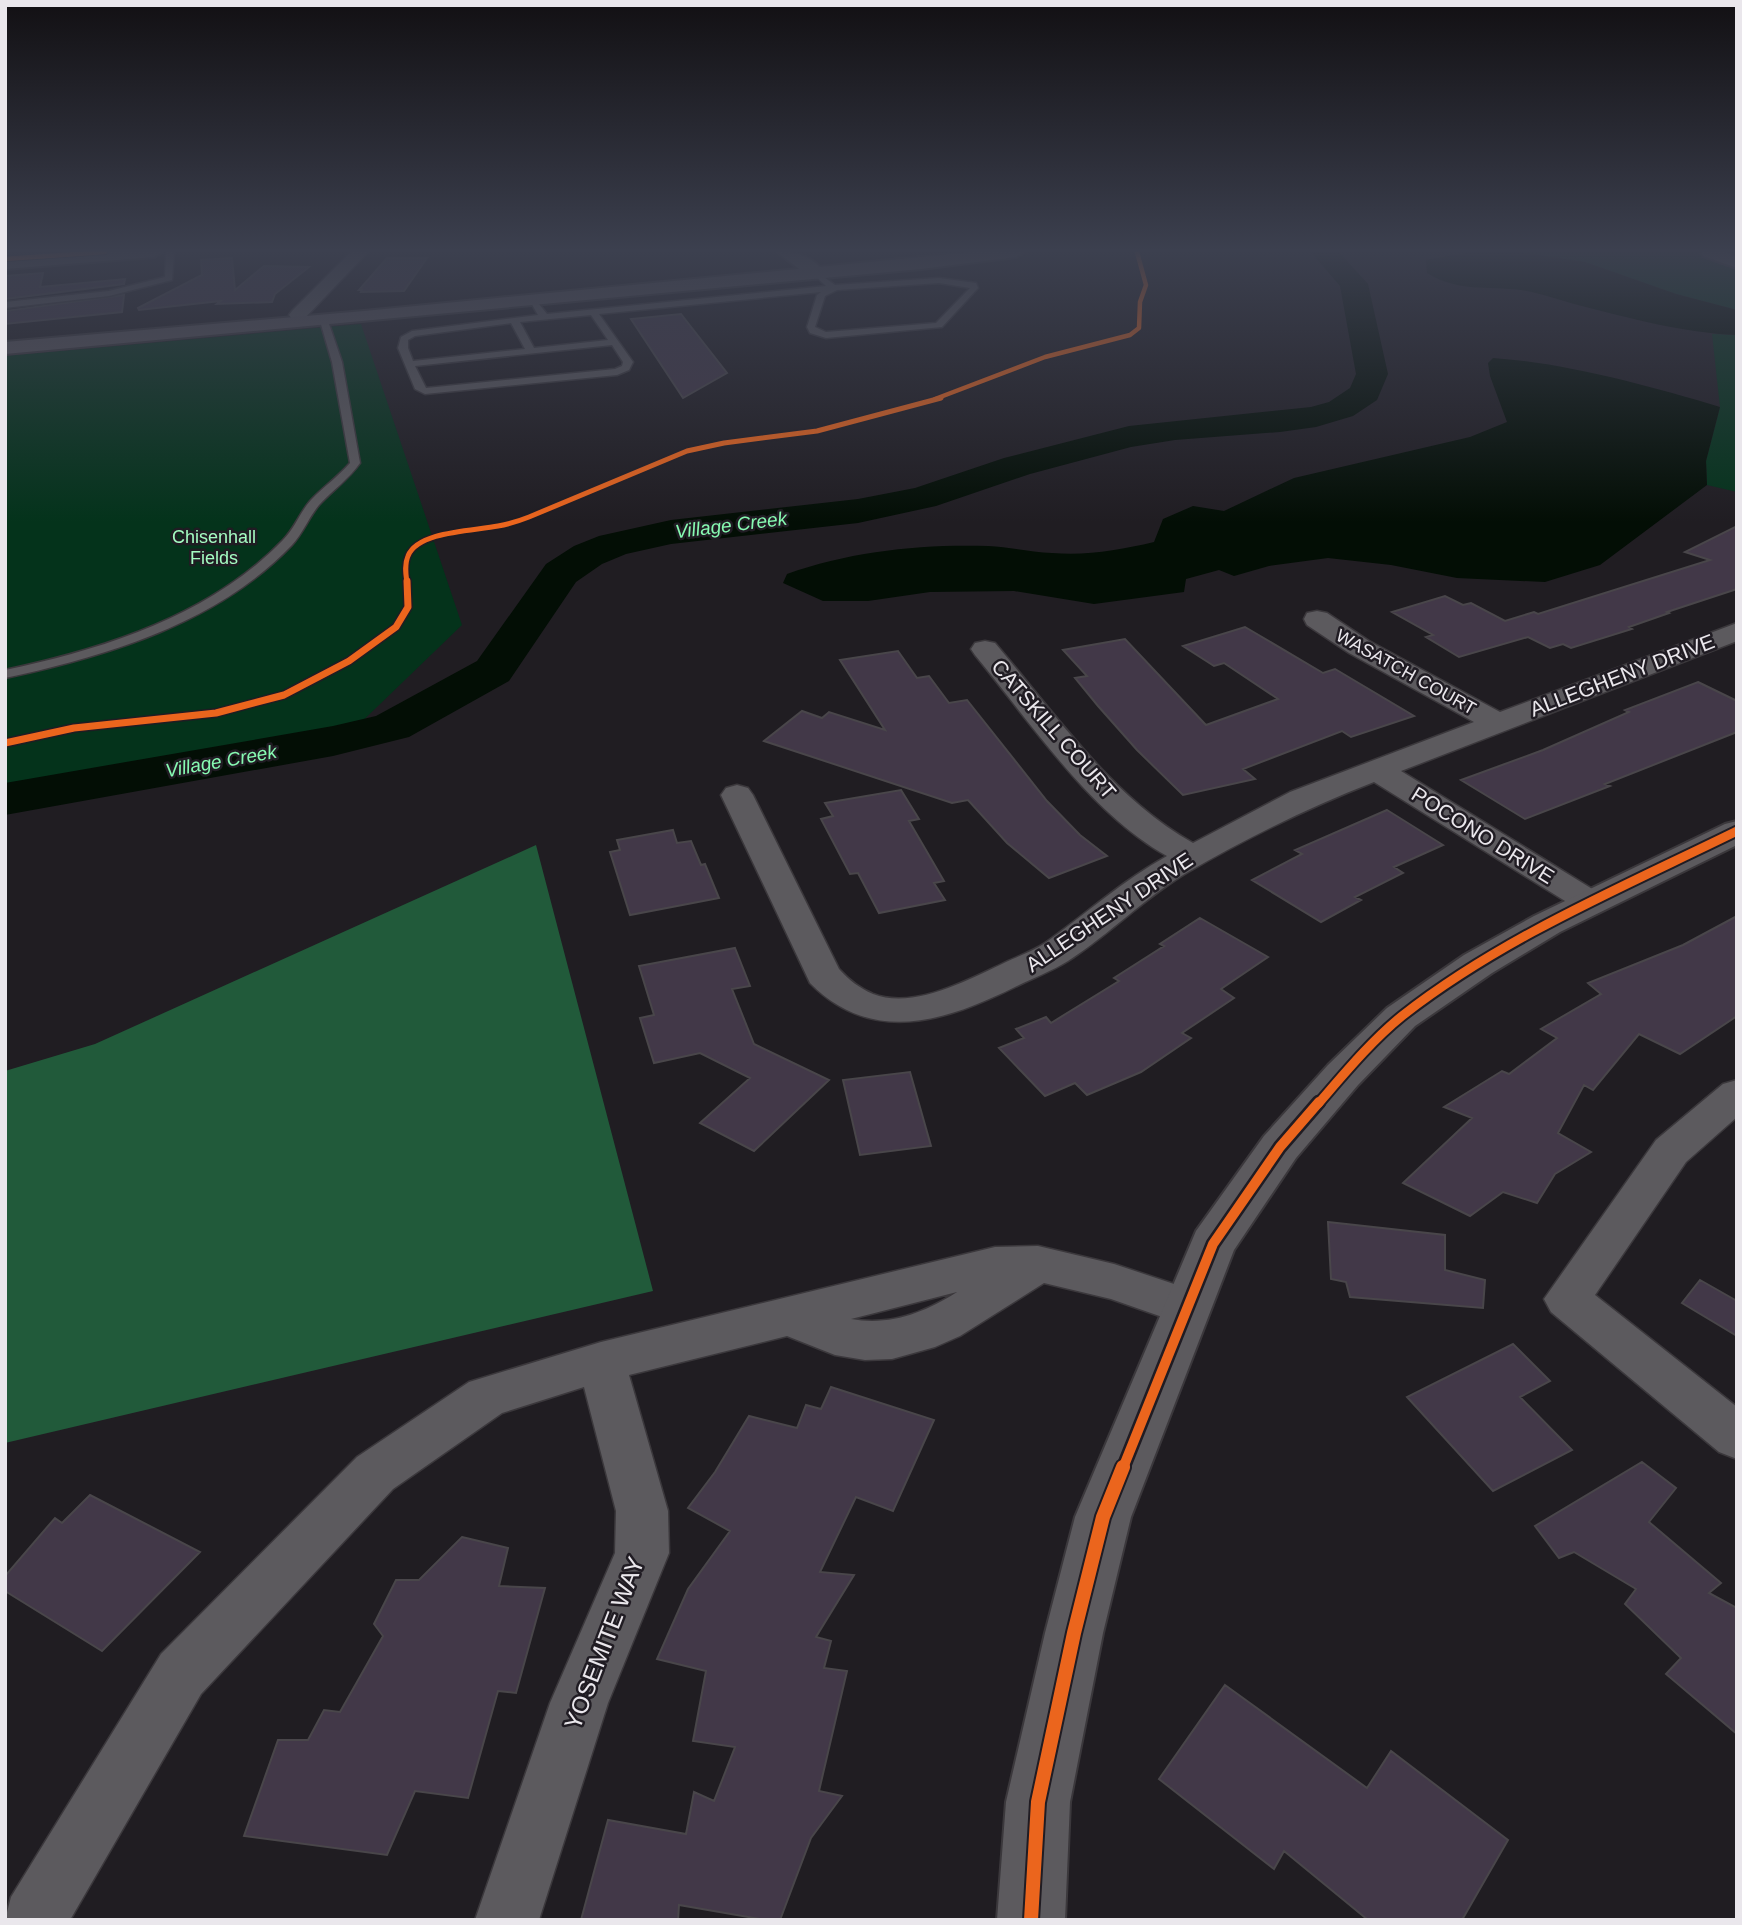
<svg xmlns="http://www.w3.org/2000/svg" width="1742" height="1925" viewBox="0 0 1742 1925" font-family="Helvetica,sans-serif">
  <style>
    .green { fill: #04331b }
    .forest { fill: #215a3a }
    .water { fill: #030e05 }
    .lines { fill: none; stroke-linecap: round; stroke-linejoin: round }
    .river { fill: #030e05; fill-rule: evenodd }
    .building { fill: #423848; stroke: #49464a; stroke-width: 2 }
    .service-casing { stroke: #3b383c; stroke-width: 3 }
    .minor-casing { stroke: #3b383c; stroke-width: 3 }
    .tertiary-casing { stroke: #3b383c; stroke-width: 4 }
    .secondary-casing { stroke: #3b383c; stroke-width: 4 }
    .service { fill: #5c5a5e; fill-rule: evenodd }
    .minor { fill: #5c5a5e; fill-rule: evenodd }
    .tertiary { fill: #5c5a5e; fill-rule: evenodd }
    .secondary { fill: #5a565c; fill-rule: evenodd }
    .cycleway-far5-casing { stroke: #201c23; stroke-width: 6 }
    .cycleway-far4-casing { stroke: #201c23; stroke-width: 8 }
    .cycleway-far3-casing { stroke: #201c23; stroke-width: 10 }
    .cycleway-far2-casing { stroke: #201c23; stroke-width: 13 }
    .cycleway-far1-casing { stroke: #201c23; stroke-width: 15 }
    .cycleway-casing { stroke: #201c23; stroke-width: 18 }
    .cycleway-far5 { stroke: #eb651d; stroke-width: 4.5 }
    .cycleway-far4 { stroke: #eb651d; stroke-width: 5 }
    .cycleway-far3 { stroke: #eb651d; stroke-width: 7 }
    .cycleway-far2 { stroke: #eb651d; stroke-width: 9 }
    .cycleway-far1 { stroke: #eb651d; stroke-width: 10 }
    .cycleway { stroke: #eb651d; stroke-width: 14 }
    .labels { text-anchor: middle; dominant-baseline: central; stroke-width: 5; stroke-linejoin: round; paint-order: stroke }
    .far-park-label { font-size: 18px; fill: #a4fcc2; stroke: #201c23 }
    .far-street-label { font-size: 18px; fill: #eae7ec; stroke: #201c23 }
    .far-water-label { font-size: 19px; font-style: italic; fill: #87fab2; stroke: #201c23 }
    .street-label { font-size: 21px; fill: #eae7ec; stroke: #201c23 }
    .near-street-label { font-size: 24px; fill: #eae7ec; stroke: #201c23 }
  </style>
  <rect width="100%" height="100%" fill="#201d22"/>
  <path class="green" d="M1519 252H1737V310L1676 294 1585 262Z
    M361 324 462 625 349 734 5 802V356Z
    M1712 334 1737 335V492L1707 485 1706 461 1720 407Z"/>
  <path class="forest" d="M536 845 653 1291 5 1443V1071L95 1044Z"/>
  <path class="water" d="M1471 252H1519L1585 262 1676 294 1737 310V335C1683 333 1630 318 1578 305 1560 300 1540 293 1521 290 1488 286 1457 292 1427 273L1426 260Z
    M1493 358C1566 363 1650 386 1720 407L1706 461 1707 485 1600 565 1545 582 1457 578 1391 565 1328 558 1269 566 1234 576 1219 570 1186 579 1184 592 1094 604 1014 591 930 592 868 601H823L783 583 787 574C851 551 921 544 988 546 1010 547 1031 552 1052 553 1087 556 1120 550 1154 542L1163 519 1193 506 1224 511 1294 478 1470 437 1507 422 1490 376 1488 363Z"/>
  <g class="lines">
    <path class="river" d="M1311 252H1339L1368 284 1388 374 1377 400 1353 416 1316 427 1280 432 1175 440 1131 447 1030 474 936 506 858 523 671 544 626 554 602 564 576 582 509 681 409 737 333 756 5 815V783L333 726 376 716 477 661 546 564 574 546 599 536 671 520 858 499 915 488 1004 458 1129 426 1311 407 1329 402 1350 388 1356 374 1340 286Z"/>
  </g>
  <path class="building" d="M232 258 235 290 264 266 309 267 275 294 272 302 217 304 221 301 139 310 138 308 202 275 201 260Z
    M387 258H427L404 291 361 292 362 290H359Z
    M43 273 40 287 125 279 124 284 5 299V276Z
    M124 295 122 312 5 324V311Z
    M681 314 727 373 683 398 631 319Z
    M1737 526V589L1667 612 1669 613 1629 627 1632 629 1571 648 1563 644 1550 648 1528 637 1459 657 1426 637 1433 635 1392 612 1445 596 1463 605 1471 603 1505 621 1534 612 1538 614 1710 560 1685 552Z
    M1245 627 1323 673 1335 669 1414 716 1351 737 1342 731 1243 769 1255 779 1183 795 1137 750 1098 706 1075 678 1087 676 1063 650 1125 639 1206 725 1278 699 1224 663 1214 666 1183 646Z
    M898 651 917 678 929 676 949 703 967 700 1047 801 1080 835 1107 856 1049 878 1007 843 968 800 952 803 764 741 802 711 822 718 829 712 885 730 840 660Z
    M1698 682 1737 701V732L1605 784 1610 786 1525 819 1461 780 1543 750 1629 712 1625 710Z
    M901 790 919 819 909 821 944 881 934 883 945 900 879 913 858 873 850 874 821 819 833 816 825 803Z
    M1387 810 1443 845 1394 867 1403 873 1355 897 1361 900 1321 922 1252 880 1302 854 1295 850Z
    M673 830 677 843 691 841 701 865 705 864 719 898 630 915 610 852 620 850 617 840Z
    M1737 916V1016L1680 1054 1639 1034 1593 1090 1584 1085 1558 1133 1591 1152 1555 1174 1537 1203 1503 1192 1470 1216 1403 1183 1472 1118 1444 1107 1502 1071 1509 1074 1557 1038 1541 1029 1601 994 1588 983 1683 945Z
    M1200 918 1268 957 1221 989 1234 998 1182 1033 1191 1038 1141 1072 1087 1095 1075 1083 1045 1096 999 1048 1024 1038 1016 1029 1046 1017 1051 1023 1119 981 1114 978 1164 946 1160 944Z
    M735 948 750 986 732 989 754 1044 829 1080 754 1151 700 1123 750 1078 700 1053 654 1063 640 1018 654 1015 639 966Z
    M910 1072 931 1146 860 1155 843 1080Z
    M1328 1222 1445 1235V1270L1485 1280 1483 1308 1350 1297 1346 1282 1331 1279Z
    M1700 1280 1737 1301V1336L1682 1303Z
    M1513 1344 1550 1381 1520 1397 1572 1450 1493 1491 1407 1397Z
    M831 1387 934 1420 893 1511 856 1497 820 1572 854 1575 816 1637 831 1641 824 1668 847 1671 819 1791 842 1796 811 1838 780 1920H765L679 1905 678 1920H581L608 1820 686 1834 694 1792 714 1801 735 1747 693 1741 706 1671 657 1659 688 1589 730 1531 688 1508 715 1472 749 1416 797 1428 806 1405 821 1409Z
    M1642 1462 1676 1488 1649 1522 1721 1583 1709 1593 1737 1608V1734L1666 1674 1681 1658 1625 1604 1636 1589 1574 1552 1559 1558 1535 1526Z
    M90 1495 200 1552 102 1651 5 1591V1576L55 1518 62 1523Z
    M462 1537 508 1548 499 1586 545 1588 516 1693 498 1691 468 1798 415 1791 387 1855 244 1836 278 1740H308L324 1710 340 1712 383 1636 374 1624 396 1580H419Z
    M1225 1685 1367 1788 1391 1751 1508 1840 1462 1920H1368L1284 1851 1274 1869 1159 1779Z"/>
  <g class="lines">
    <defs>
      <path id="service" d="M166 252H174L172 280 109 296 5 308V302L109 291 165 277Z
        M817 272 835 285 939 278 976 283 978 288 942 327 826 338 810 333 807 327 817 295 821 292 599 314 633 362 629 370 617 375 425 394 415 389 398 348 401 337 412 331 538 315 530 301 534 298 547 314 826 286 813 274ZM939 283 970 288 936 323 826 332 815 327 825 296 837 290ZM591 315 608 340 534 348 520 322ZM511 323 525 349 413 361 408 348V340L415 336ZM612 345 623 362 622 366 615 369 426 388 415 366Z
        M324 318 328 321 342 362 360 463C349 479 333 490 319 505 309 517 303 533 292 545 218 623 107 656 5 678V670C105 649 211 615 283 540 295 528 300 512 311 500 323 487 338 477 350 463L332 362 320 321Z"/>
      <path id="minor" d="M351 252H368L304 319H292L289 315 292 311Z
        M1317 611 1327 613 1369 641 1500 712 1737 623V641L1401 771 1602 895 1608 902 1602 909 1590 913 1578 909 1374 782C1310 807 1248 837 1188 872 1144 898 1110 934 1068 961 1052 971 1033 978 1015 987 946 1021 872 1046 810 983L721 795 726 788 737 785 748 788 753 795 839 969C849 980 859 988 873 994 914 1010 970 979 1006 962 1019 956 1033 951 1045 943 1086 914 1123 880 1167 856 1090 813 1031 723 975 655L971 649 975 643 985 641 995 643C1054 712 1112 798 1193 843L1290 792 1474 722 1349 653 1307 625 1304 619 1307 613Z
        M1737 1080V1117L1686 1162 1595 1295 1737 1407V1459L1719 1452 1551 1312 1544 1299 1656 1140 1723 1084Z
        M1038 1246 1114 1264 1204 1294 1211 1307 1204 1320 1188 1326 1111 1299 1044 1283 960 1336 935 1347 892 1359 865 1360 835 1355 787 1336 629 1375 668 1511 669 1553 608 1703 539 1920H475L550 1703 615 1553 616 1511 584 1387 502 1413 393 1489 201 1694 70 1920H5L11 1897 161 1654 357 1457 469 1382 601 1342 995 1247ZM957 1292C924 1313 890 1326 851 1319Z"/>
      <path id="tertiary" d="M87 252H162L154 257 5 269V259Z
        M777 252C799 252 812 256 826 274L823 278H811Z
        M1701 252H1725L1737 257V268L1703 256Z
        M1737 821V845L1560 932 1492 973 1415 1026 1358 1085 1296 1158 1234 1250 1131 1517 1103 1633 1070 1802 1065 1920H997L1006 1802 1045 1633 1075 1517 1196 1231 1264 1136 1328 1065 1387 1008 1464 955 1534 916 1725 824Z"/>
      <path id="secondary" d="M973 252H1024L1016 257 921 269 5 354V342L364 311Z"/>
    </defs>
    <use href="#service" class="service-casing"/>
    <use href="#minor" class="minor-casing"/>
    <use href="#tertiary" class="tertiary-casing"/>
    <use href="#secondary" class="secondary-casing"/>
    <use href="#service" class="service"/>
    <use href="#minor" class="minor"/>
    <use href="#tertiary" class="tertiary"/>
    <use href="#secondary" class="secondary"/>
    <defs>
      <path id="cycleway-far5" d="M5 259 105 252
        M935 399 1045 357 1130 335 1139 328 1140 302 1146 285 1137 252"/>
      <path id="cycleway-far4" d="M407 583C406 575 404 565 408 556 418 531 474 531 498 526 509 524 519 521 529 517L687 451 724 443 817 431 941 398"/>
      <path id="cycleway-far3" d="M5 743 74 728 216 713 284 695 349 661 396 627 408 607 407 581"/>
      <path id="cycleway-far2" d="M1318 1104C1344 1074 1371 1041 1402 1016 1503 937 1623 887 1737 831"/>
      <path id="cycleway-far1" d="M1123 1468 1213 1244 1280 1147 1319 1102"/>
      <path id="cycleway" d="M1031 1920 1038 1802 1074 1633 1103 1517 1123 1467"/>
    </defs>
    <use href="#cycleway-far5" class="cycleway-far5-casing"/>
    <use href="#cycleway-far4" class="cycleway-far4-casing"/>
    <use href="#cycleway-far3" class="cycleway-far3-casing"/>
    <use href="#cycleway-far2" class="cycleway-far2-casing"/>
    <use href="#cycleway-far1" class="cycleway-far1-casing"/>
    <use href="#cycleway" class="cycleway-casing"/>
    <use href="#cycleway-far5" class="cycleway-far5"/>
    <use href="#cycleway-far4" class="cycleway-far4"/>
    <use href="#cycleway-far3" class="cycleway-far3"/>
    <use href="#cycleway-far2" class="cycleway-far2"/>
    <use href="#cycleway-far1" class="cycleway-far1"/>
    <use href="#cycleway" class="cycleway"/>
  </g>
  <linearGradient id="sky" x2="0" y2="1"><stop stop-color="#121013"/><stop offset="0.48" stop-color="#3c404f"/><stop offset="1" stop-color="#3c404f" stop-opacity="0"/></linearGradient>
  <rect width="1742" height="522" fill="url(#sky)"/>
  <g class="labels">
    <g class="far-park-label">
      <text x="214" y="537">Chisenhall<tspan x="214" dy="21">Fields</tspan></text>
    </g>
    <g class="far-street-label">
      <text transform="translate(1406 672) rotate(29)">WASATCH COURT</text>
    </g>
    <g class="far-water-label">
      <text transform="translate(731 525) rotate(-7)">Village Creek</text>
      <text transform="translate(221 761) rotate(-10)">Village Creek</text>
    </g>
    <g class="street-label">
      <text transform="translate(1622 675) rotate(-21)">ALLEGHENY DRIVE</text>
      <text transform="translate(1054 729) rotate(49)">CATSKILL COURT</text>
      <text transform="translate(1483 835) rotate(32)">POCONO DRIVE</text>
      <text transform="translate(1109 912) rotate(-34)">ALLEGHENY DRIVE</text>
    </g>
    <g class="near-street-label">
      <text transform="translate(604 1643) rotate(-69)">YOSEMITE WAY</text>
    </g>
  </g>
  <rect width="1742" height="1925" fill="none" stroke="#eae7ec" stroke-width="14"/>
</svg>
